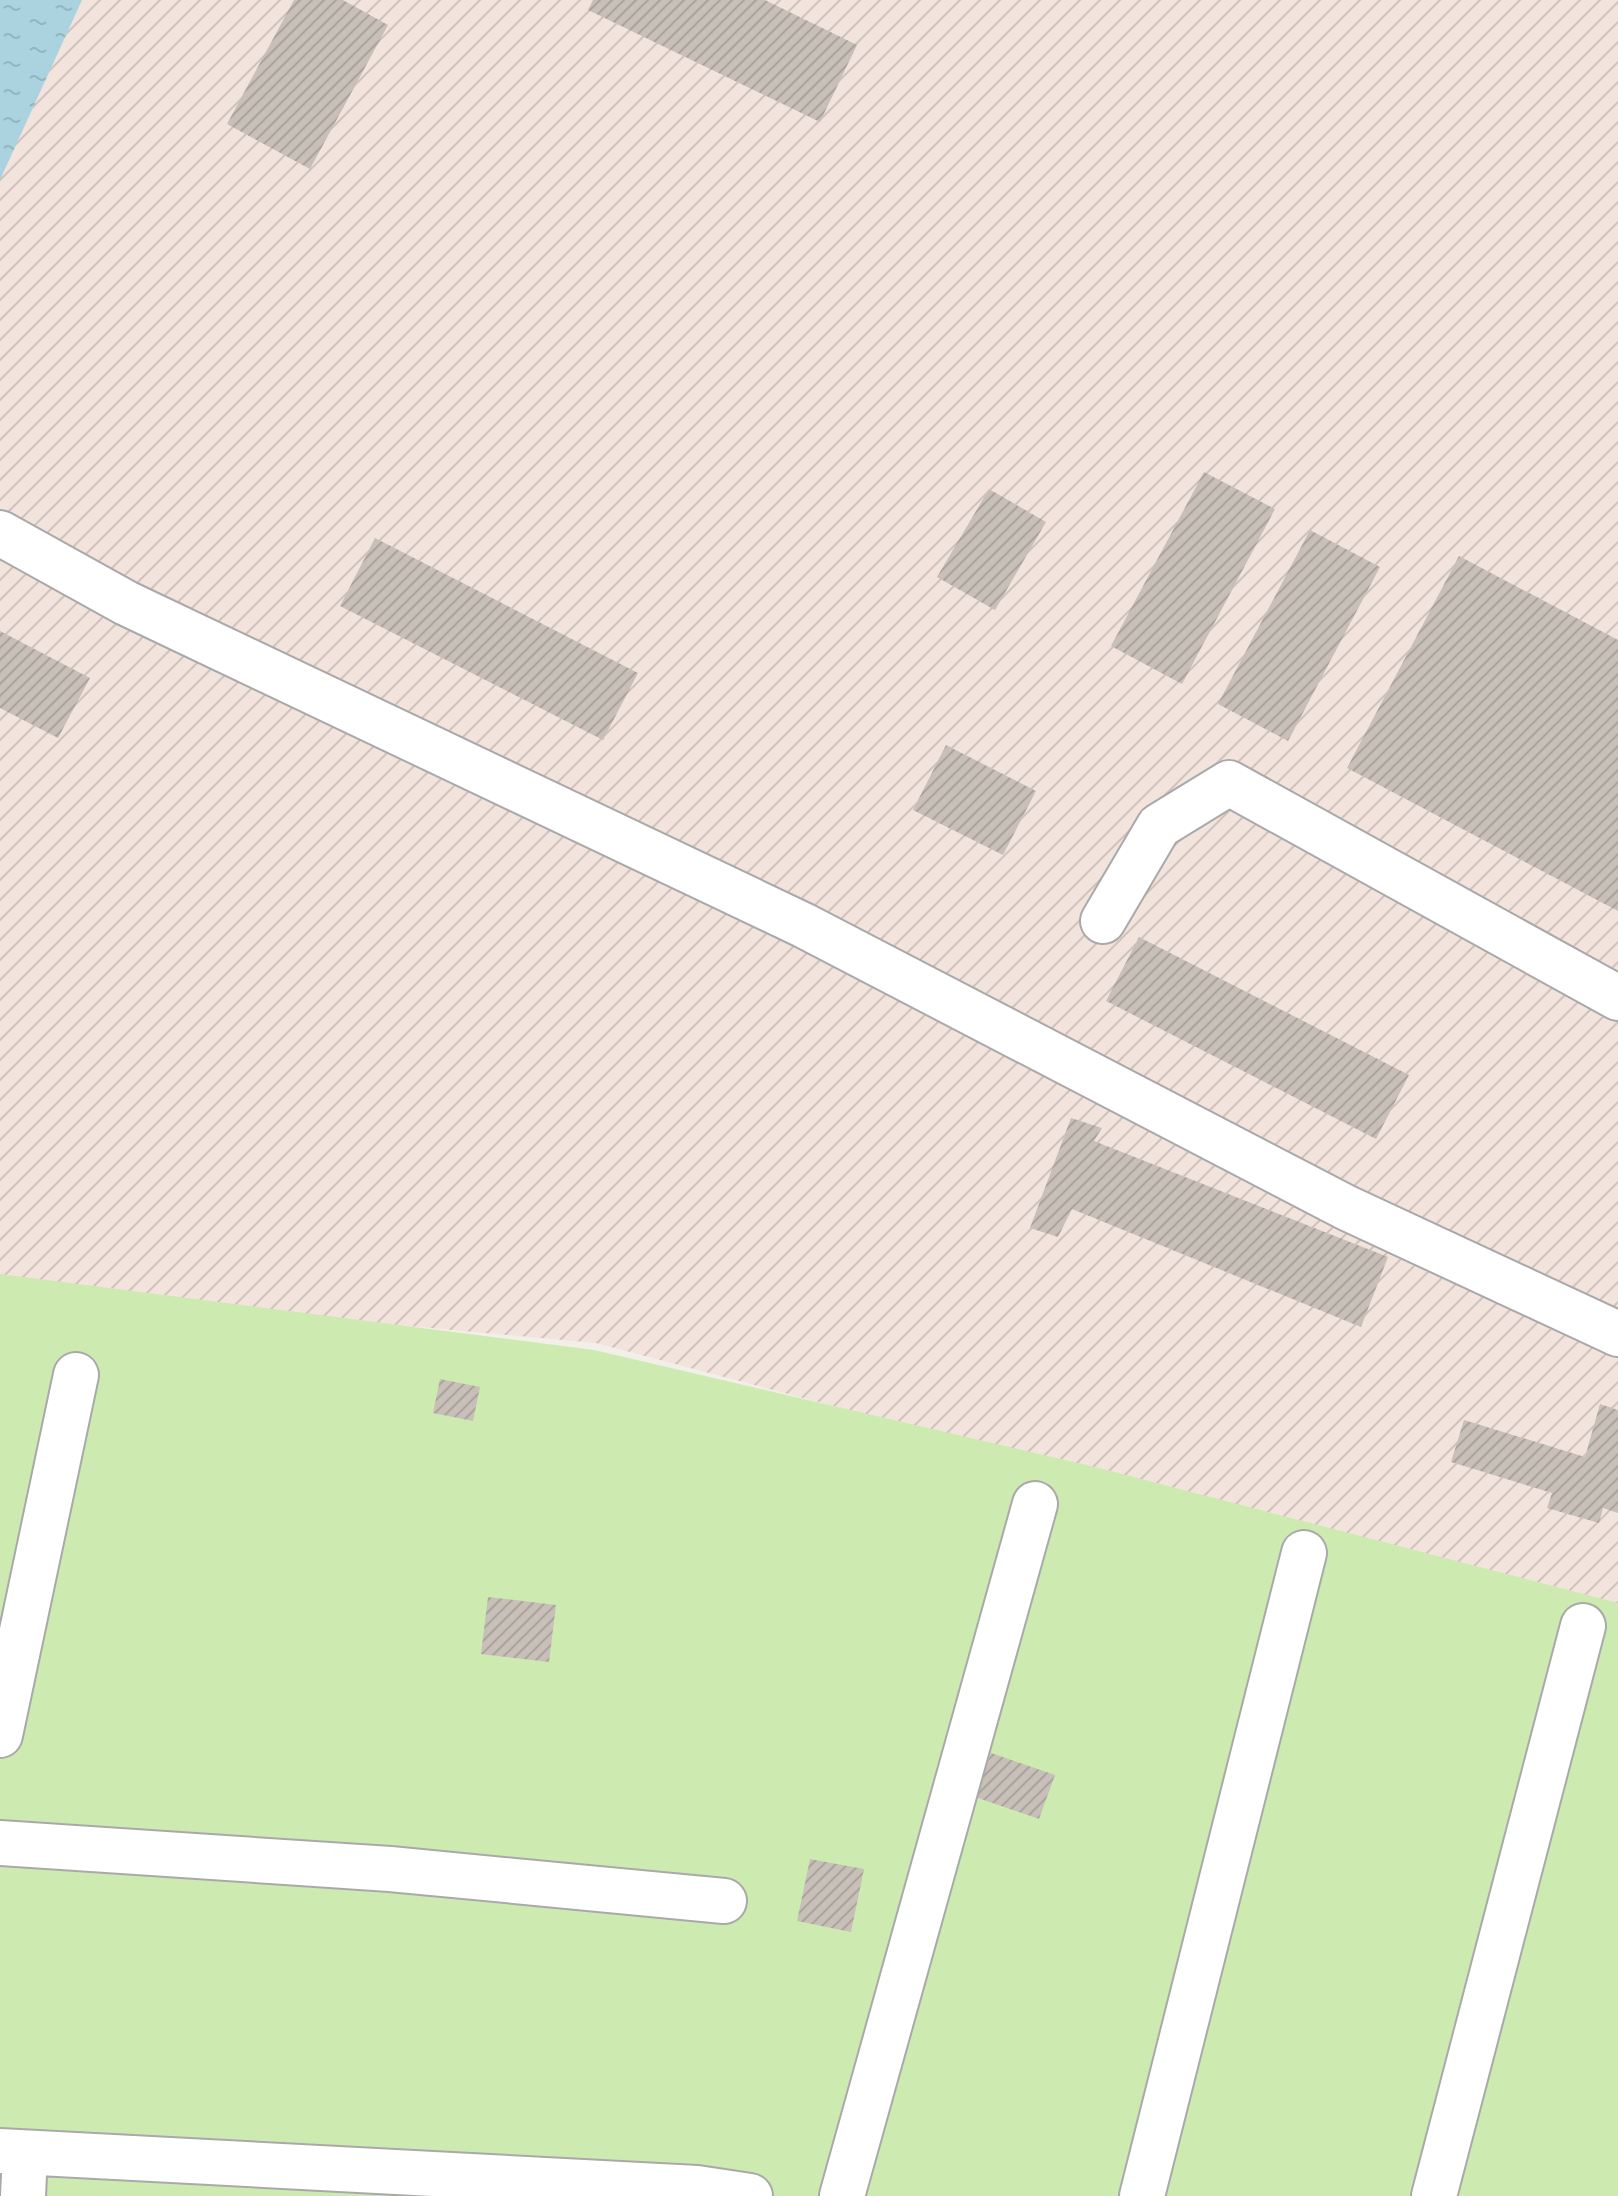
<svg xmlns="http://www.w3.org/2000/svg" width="1618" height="2196" viewBox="0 0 1618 2196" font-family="'IBM Plex Sans',sans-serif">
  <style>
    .military { fill: url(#military-furrows) }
    .garden { fill: #cdebb0 }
    .water { fill: url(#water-ripples) }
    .building { fill: url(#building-hatch) }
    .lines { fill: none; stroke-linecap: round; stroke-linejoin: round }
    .minor-casing { stroke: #a9a9a9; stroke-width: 48 }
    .minor { stroke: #fff; stroke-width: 44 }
  </style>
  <defs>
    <pattern id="military-furrows" width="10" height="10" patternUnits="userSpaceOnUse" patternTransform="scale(2)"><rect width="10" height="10" fill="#f3e3dd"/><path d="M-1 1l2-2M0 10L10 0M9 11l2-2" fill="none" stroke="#d0c2bd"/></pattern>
    <pattern id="water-ripples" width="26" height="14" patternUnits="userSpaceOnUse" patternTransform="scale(2)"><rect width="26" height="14" fill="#aad3df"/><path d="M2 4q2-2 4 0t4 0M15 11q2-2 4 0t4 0" fill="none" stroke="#92b5bf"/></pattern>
    <pattern id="building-hatch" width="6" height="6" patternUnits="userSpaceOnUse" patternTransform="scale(2)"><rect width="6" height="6" fill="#c7bfb8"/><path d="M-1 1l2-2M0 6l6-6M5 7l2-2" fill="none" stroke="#aba49e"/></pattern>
  </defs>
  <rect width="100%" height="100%" fill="#f2efe9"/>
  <path class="military" d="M0 0H1618V1614L596 1343 0 1289Z"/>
  <path class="garden" d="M0 1274 594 1350 1099 1468 1618 1603V2196H0Z"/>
  <path class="water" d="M0 0H82L0 180Z"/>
  <path class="building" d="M294 0H343L388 25 310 169 227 124Z
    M593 0H765L857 45 820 122 588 10Z
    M1204 472 1275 509 1182 684 1111 646Z
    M989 489 1046 522 995 610 937 577Z
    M1310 530 1380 567 1288 741 1218 704Z
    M375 538 638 673 603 740 340 606Z
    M1459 556 1618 640V911L1347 768Z
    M0 631 90 678 58 738 0 708Z
    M946 745 1036 791 1003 855 913 810Z
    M1139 937 1409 1075 1376 1139 1106 1001Z
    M1071 1118 1102 1128 1094 1141 1388 1257 1361 1327 1072 1209 1058 1237 1030 1228Z
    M440 1379 480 1387 473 1421 433 1413Z
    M1600 1404 1618 1410V1513L1603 1508 1599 1523 1547 1508 1552 1493 1451 1462 1464 1420 1585 1457Z
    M488 1597 556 1605 549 1662 481 1654Z
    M991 1753 1055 1775 1039 1819 975 1797Z
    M810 1859 864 1869 851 1932 797 1921Z"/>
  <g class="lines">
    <defs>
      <path id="minor" d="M0 533 126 603 803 925 1347 1208 1618 1334
        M1103 921 1159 826 1229 783 1618 998
        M0 1735 76 1375
        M0 1843 390 1869 724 1901
        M0 2151 697 2188 750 2196
        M23 2196 25 2153
        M842 2196 1035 1504
        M1142 2196 1304 1553
        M1434 2196 1583 1626"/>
    </defs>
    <use href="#minor" class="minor-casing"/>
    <use href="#minor" class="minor"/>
  </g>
</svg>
